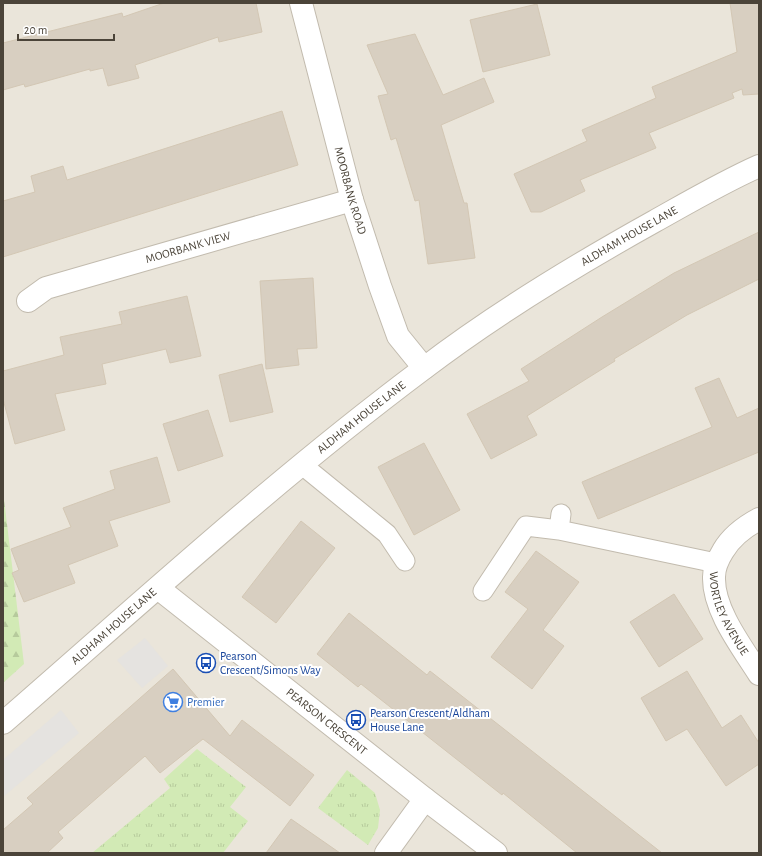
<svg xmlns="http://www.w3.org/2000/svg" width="762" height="856" viewBox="0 0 762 856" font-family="'Alegreya Sans',sans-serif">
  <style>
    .residential { fill: #eae5da }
    .grass { fill: url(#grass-tufts) }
    .forest { fill: url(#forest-firs) }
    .parking { fill: #e5e3e0 }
    .building { fill: #d8cfc1; stroke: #d3c7b4 }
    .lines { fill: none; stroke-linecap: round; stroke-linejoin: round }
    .service-casing { stroke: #c2bbae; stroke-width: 21 }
    .minor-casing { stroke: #c2bbae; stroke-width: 24 }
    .tertiary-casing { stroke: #c2bbae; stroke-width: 24 }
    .service { stroke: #fff; stroke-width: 19 }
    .minor { stroke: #fff; stroke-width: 22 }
    .tertiary { stroke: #fff; stroke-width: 22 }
    .labels { text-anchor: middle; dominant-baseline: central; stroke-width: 4; stroke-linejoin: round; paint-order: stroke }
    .street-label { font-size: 12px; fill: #4b4439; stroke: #fff }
    .transit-label { font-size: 12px; fill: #164399; stroke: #fff; text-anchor: start }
    .shop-label { font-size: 12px; fill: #366cbe; stroke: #fff; text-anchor: start }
  </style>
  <defs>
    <pattern id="grass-tufts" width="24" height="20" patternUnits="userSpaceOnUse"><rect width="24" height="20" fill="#d2eab5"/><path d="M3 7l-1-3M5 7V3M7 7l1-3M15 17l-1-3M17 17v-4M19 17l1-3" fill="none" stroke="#b6ca9c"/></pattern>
    <pattern id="forest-firs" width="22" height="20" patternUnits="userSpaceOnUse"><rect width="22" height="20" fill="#d2eab5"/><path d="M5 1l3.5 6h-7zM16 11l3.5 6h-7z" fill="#b6ca9c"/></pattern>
  </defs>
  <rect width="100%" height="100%" fill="#f6f3ec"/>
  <path class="residential" d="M3 3H759V853H3Z"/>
  <path class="grass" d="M197 749 246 787 230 807 248 821 223 853H92L170 788 164 779Z
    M347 770 375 793 380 810 378 828 368 845 318 808Z"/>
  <path class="forest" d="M3 491 24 664 3 683Z"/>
  <path class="parking" d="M145 638 168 666 142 688 117 660Z
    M61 710 79 733 3 797V760Z"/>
  <path class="building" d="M164 3H256L262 32 219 42 218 37 135 65 139 78 108 86 103 68 90 71V69L25 87 24 84 3 90V43L122 13 123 17Z
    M730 3H759V94L743 95 742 89 732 93 734 98 649 133 656 148 580 180 585 191 541 212H531L514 174 587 141 582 130 656 98 652 87 737 52Z
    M537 4 550 55 483 72 470 20Z
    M415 34 443 95 484 78 494 102 441 125 464 203H467L475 258 428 264 419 200 415 201 396 138 391 140 378 96 388 94 367 45Z
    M282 111 298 165 3 257V201L35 192 31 176 63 166 67 180Z
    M759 232V279L687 315 614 359 615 361 527 416 537 435 491 459 467 414 529 381 521 369 602 317 674 273Z
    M313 278 317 348 297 349 299 365 266 369 260 281Z
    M187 296 201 356 170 363 166 349 102 364 106 384 55 394 65 430 15 444 3 399V371L64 355 60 337 122 324 119 312Z
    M262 364 273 412 230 422 219 375Z
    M719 378 737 418 759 408V452L598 519 582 482 712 427 695 388Z
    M208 410 223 456 178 471 163 424Z
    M424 443 460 510 414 535 378 467Z
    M157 457 170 502 109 521 118 546 68 565 75 583 24 602 12 573 19 570 11 549 71 527 63 508 115 489 110 471Z
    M301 521 335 548 276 623 242 597Z
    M536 551 579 582 543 630 564 646 532 689 491 657 528 609 505 592Z
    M674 594 703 639 659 667 630 622Z
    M349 613 427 675 430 671 662 853H577L503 793 502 795 361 684 358 687 317 654Z
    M173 669 230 736 242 720 314 775 290 806 203 739 160 773 145 756 58 832 63 838 47 853H3V830L33 804 27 798Z
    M687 671 722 728 741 715 759 743V764L726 786 687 729 666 741 641 698Z
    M291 819 340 853H266Z"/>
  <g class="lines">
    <defs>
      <path id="service" d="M301 464 387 534 405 561
        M559 530 561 514
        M483 591 526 526 559 530 716 563"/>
      <g id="minor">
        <path id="s1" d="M301 3 352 200 380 286 398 336 424 368"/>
        <path id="s2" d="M28 301 46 288 352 200"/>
        <path id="s3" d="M759 519C744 527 731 537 723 551 718 559 714 568 714 577 713 610 742 647 759 674"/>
        <path id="s4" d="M158 588 425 799 496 853"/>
        <path d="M386 853 425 799"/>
      </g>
      <g id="tertiary">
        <path id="s5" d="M3 723C141 603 276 479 423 369 496 313 574 266 655 221 689 202 723 182 759 166"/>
      </g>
    </defs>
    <use href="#service" class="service-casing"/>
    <use href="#minor" class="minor-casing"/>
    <use href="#tertiary" class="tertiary-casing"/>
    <use href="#service" class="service"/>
    <use href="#minor" class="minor"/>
    <use href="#tertiary" class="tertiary"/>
  </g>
  <defs>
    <symbol id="bus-ring" viewBox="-11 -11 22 22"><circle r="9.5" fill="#fff" stroke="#1a4fb4" stroke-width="1.5"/><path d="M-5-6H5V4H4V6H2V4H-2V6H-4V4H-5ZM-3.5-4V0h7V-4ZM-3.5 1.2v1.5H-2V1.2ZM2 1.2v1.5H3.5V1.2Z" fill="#1a4fb4"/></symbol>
    <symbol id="supermarket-ring" viewBox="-11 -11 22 22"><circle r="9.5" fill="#fff" stroke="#3f7fe0" stroke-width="1.5"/><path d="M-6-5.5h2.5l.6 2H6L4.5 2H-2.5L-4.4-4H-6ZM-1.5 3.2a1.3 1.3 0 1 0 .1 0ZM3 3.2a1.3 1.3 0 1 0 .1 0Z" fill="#3f7fe0"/></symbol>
  </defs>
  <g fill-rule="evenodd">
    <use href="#bus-ring" x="195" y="652" width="22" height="22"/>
    <use href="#supermarket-ring" x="162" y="691" width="22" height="22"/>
    <use href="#bus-ring" x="345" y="709" width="22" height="22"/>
  </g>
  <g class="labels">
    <g class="street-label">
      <text stroke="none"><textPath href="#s1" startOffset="194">MOORBANK ROAD</textPath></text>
      <text stroke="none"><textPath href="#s5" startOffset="795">ALDHAM HOUSE LANE</textPath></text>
      <text stroke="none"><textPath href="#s2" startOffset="170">MOORBANK VIEW</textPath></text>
      <text stroke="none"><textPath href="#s5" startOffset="471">ALDHAM HOUSE LANE</textPath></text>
      <text stroke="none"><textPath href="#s3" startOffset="116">WORTLEY AVENUE</textPath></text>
      <text stroke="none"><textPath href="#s5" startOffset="147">ALDHAM HOUSE LANE</textPath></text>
      <text stroke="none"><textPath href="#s4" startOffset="215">PEARSON CRESCENT</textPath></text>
    </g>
    <g class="transit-label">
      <text x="220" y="656">Pearson<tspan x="220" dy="14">Crescent/Simons Way</tspan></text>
      <text x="370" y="713">Pearson Crescent/Aldham<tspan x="370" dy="14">House Lane</tspan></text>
    </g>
    <g class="shop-label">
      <text x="187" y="702">Premier</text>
    </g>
  </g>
  <rect width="762" height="856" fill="none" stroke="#4b4439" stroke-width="8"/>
  <path d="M18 34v6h96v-6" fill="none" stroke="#4b4439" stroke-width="2"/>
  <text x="24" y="34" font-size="12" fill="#4b4439" stroke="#ffffff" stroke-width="3" paint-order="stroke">20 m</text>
</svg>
